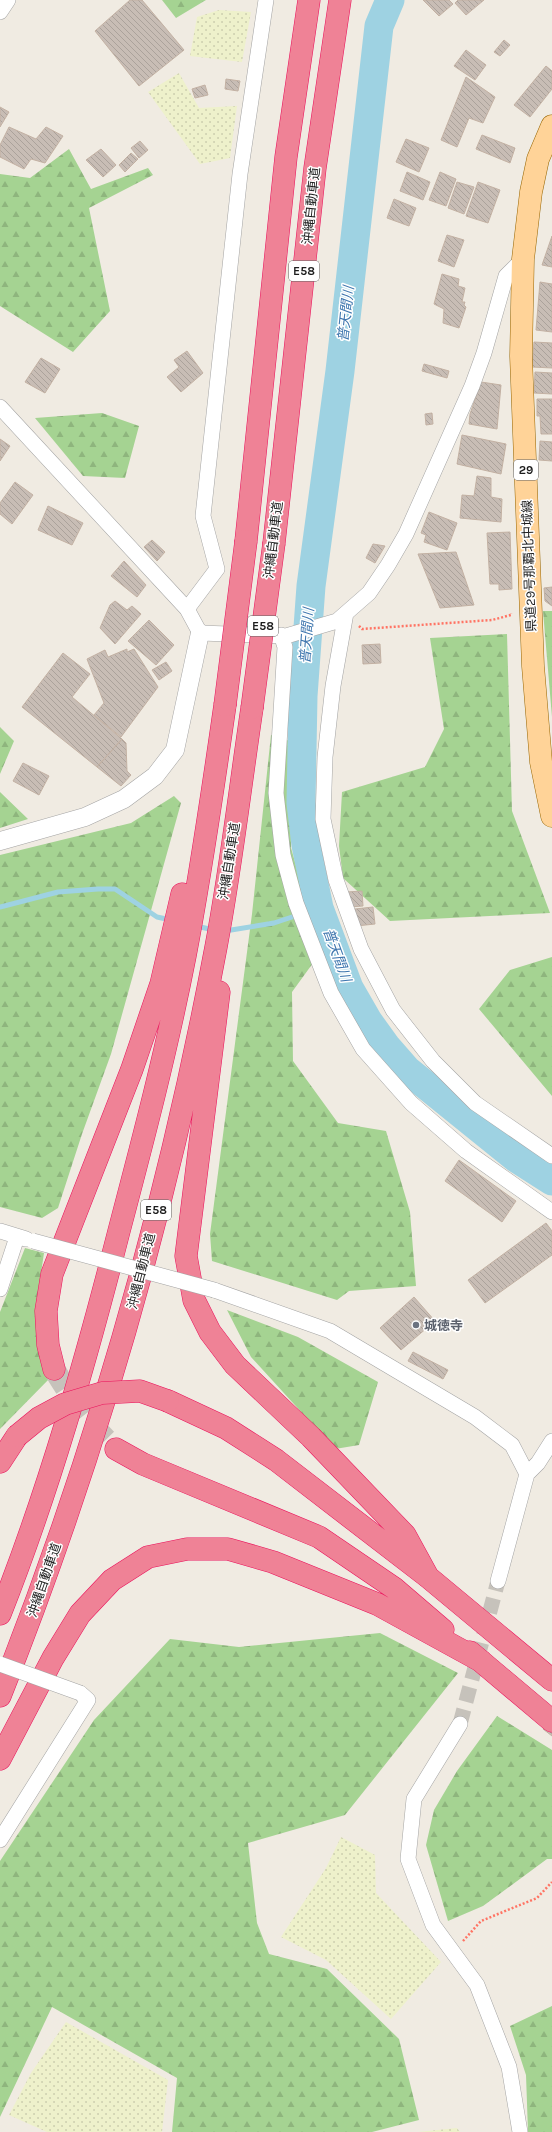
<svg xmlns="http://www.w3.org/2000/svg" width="552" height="2132" viewBox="0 0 552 2132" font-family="Karla,'Noto Sans JP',sans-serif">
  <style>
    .farmland { fill: url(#farmland-dots) }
    .forest { fill: url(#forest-firs) }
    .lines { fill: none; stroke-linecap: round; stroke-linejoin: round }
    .stream { stroke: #9ed2e2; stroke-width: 5 }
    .river { stroke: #9ed2e2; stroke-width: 29 }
    .building { fill: url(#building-back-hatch); stroke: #c3b1a3 }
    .minor-tunnel { stroke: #c6c2bb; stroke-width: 15; stroke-dasharray: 15 8; stroke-linecap: butt }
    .motorway-tunnel { stroke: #c6c2bb; stroke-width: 22; stroke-dasharray: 22 11; stroke-linecap: butt }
    .minor-casing { stroke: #a4a4a4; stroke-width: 16 }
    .tertiary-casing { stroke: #a4a4a4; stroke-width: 19 }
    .primary-casing { stroke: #976500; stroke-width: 23 }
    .motorway-casing { stroke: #ea125c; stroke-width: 23 }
    .path { stroke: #ff7464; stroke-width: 2.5; stroke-dasharray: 2 2; stroke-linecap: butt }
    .minor { stroke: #fff; stroke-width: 15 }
    .tertiary { stroke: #fff; stroke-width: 18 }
    .primary { stroke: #ffd398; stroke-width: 22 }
    .motorway { stroke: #ef8296; stroke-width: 22 }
    .minor-bridge-casing { stroke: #a4a4a4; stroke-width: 16; stroke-linecap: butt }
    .motorway-bridge-casing { stroke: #ea125c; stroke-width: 23; stroke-linecap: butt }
    .minor-bridge { stroke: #fff; stroke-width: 15 }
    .motorway-bridge { stroke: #ef8296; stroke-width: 22 }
    .worship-dot { fill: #6b7280; stroke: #fff; stroke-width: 1.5 }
    .labels { text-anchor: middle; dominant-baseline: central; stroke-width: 3; stroke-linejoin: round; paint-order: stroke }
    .shield { fill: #fff; stroke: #616161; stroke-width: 1 }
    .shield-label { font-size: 12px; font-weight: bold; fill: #1d1d1d }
    .street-label { font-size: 13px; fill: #1d1d1d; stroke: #fff }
    .worship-label { font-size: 13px; font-weight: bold; fill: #5b616d; stroke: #fff; text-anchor: start }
    .water-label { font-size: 14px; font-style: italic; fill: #3e76ae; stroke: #fff }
  </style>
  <defs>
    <pattern id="farmland-dots" width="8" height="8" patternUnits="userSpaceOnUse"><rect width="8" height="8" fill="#eef1cb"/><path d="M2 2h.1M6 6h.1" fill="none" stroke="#ccceae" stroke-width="1.8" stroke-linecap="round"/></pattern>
    <pattern id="forest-firs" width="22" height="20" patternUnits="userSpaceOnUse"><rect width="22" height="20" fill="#a5d392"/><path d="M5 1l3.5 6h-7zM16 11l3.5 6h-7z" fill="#8eb57d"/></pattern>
    <pattern id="building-back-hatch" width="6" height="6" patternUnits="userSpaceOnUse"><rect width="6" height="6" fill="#c8bdb5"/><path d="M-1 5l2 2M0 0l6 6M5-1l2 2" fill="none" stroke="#aba29b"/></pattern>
  </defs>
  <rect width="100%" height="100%" fill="#f0ebe2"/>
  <path class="farmland" d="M219 10 251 12 242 62 190 56 197 17Z
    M179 73 199 108 237 106 230 158 200 164 148 92Z
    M341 1837 375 1855 376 1893 441 1962 391 2019 326 1960 281 1937 326 1868Z
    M66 2022 168 2080 162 2132H47L9 2115 31 2073Z
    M457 2128 460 2132H418Z"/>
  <path class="forest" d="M162 0H206L176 18Z
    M69 149 91 189 148 168 153 175 89 208 110 311 73 352 0 306V174L30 178Z
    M102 413 139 426 125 478 83 476 35 418Z
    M543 611H552V717Z
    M507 634 512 811 550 913 390 921 343 878 339 846 342 792 425 767 444 729 430 638Z
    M0 727 14 741 0 774Z
    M271 735 290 741 291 848 321 952 292 992 293 1061 338 1123 386 1131 410 1212 416 1286 349 1291 337 1300 212 1261 210 1234 252 914Z
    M0 792 28 819 0 828Z
    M174 796 181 803 111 1054 82 1134 58 1208 42 1218 0 1207V855L131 823Z
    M552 957V1096L479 1009 510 970Z
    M25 1248 44 1253 35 1313 50 1378 0 1429V1312Z
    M227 1310 298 1337 378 1382 359 1445 335 1449 251 1357Z
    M380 1633 458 1673 345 1815 248 1843 257 1923 269 1954 327 1969 399 2039 419 2120 372 2132H172L177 2078 52 2007 0 2117V1861L94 1720 170 1639 239 1647Z
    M497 1716 552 1750V1859H547L483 1906 448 1921 426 1845 434 1810 457 1771Z
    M552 2006V2132H528L526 2075 510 2026Z"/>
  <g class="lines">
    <path class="stream" d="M0 907 58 892 98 889H115L157 917 171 920
      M196 926 214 930
      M225 931 274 923 319 908"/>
    <path class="river" d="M390 0 379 26 340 371 311 586 303 696 301 803 306 845 319 908 349 988 368 1021 386 1046 407 1070 516 1158 552 1181"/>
  </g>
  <path class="building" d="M130 0H142L184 50 139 86 95 31Z
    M423 0H449L453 4 439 16Z
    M458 0H484L466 15 455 3Z
    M504 40 510 45 500 56 494 52Z
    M466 50 486 65 475 80 454 66Z
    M546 66 552 71V89L530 117 514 105Z
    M466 77 495 97 483 123 469 118 457 147 441 140Z
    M226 79 240 81 238 91 225 89Z
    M205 85 208 95 195 98 192 89Z
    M0 107 9 112 0 127Z
    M9 127 36 139 46 127 63 136 45 163 31 159 24 169 0 157V145Z
    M482 135 515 148 510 163 476 149Z
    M406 139 429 148 419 172 396 162Z
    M140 141 148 150 139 158 131 148Z
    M101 149 116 165 103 177 86 160Z
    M131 153 138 159 125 172 119 165Z
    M407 172 430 182 423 200 400 191Z
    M440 172 456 179 446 206 429 200Z
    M457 182 474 187 464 214 448 208Z
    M478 182 500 190 488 223 466 216Z
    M394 199 416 208 409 226 387 218Z
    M447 235 464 240 454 267 438 261Z
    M552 236V267L542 265Z
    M442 274 459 279 458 286 465 288 462 302H465L464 305 466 307 459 328 443 323 444 309 434 304Z
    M540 282 552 284V332L536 330Z
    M534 342 552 343V368L532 367Z
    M187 351 203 373 181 392 167 377 179 367 174 360Z
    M41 358 60 369 45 393 25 382Z
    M424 364 449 371 447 378 422 371Z
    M535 372 552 373V394L534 393Z
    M481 382 501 385 497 429 469 424 470 414Z
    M537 399H552V434H541L540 416H537Z
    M432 413 433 424 426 425 425 414Z
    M462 435 506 444 501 474 457 464Z
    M0 439 10 446 0 461Z
    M540 441 552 442V461L539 460Z
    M477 476 491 478V497L502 499 501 522 460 518 462 495 474 496Z
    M15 482 33 495 12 524 0 514V503Z
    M48 506 83 523 72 545 38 530Z
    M429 512 457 523 447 550 424 542 426 535 421 533Z
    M510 532 512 589 499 590V584H490L487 533Z
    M152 540 165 552 157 561 144 547Z
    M373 544 385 546 375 563 366 558Z
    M456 552 474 605 440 608 418 554Z
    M124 561 146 585 137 597 111 576Z
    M552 587V606L545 601 544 588Z
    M115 601 127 610 132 606 141 614 115 644 100 628 110 605Z
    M149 620 174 645 156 665 128 641Z
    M380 644 381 663 363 664 362 645Z
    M127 649V652L134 649 158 687 121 737 94 715 104 703 87 659 105 650 108 657Z
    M63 653 90 674 72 697 122 739 97 767 22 707Z
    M166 662 172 671 159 680 152 670Z
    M122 739 126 743 127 771 131 775 121 786 97 767Z
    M23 763 49 776 39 795 13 781Z
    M362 891 363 906 349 907 347 892Z
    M373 907 375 924 356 926 355 909Z
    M459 1160 516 1201 502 1222 445 1181Z
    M546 1223 552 1231V1255L485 1303 468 1280Z
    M414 1297 435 1321 401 1350 380 1328Z
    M413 1352 448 1370 443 1379 408 1361Z
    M552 1718V1736L543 1729Z"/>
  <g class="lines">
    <path class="minor-tunnel" d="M460 1724 498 1581"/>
    <path class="motorway-tunnel" d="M54 1369C72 1399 90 1425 116 1449"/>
    <defs>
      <path id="minor" d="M0 12 8 0
        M0 407 187 609 200 633 286 636 337 621 369 593 388 565 406 534 472 386 484 353 506 276 523 259
        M187 609 217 569 203 516 240 174 266 0
        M346 613 333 686 325 757 323 819 336 880 361 949 393 1010 433 1061 475 1103 552 1156
        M281 635 285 647 276 793 283 855 296 903 331 993 363 1049 411 1103 466 1151 552 1212
        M0 1231 26 1239
        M0 1289 17 1237
        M214 1290 330 1331 475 1417 512 1445 527 1474 498 1581
        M527 1474 538 1463 552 1441
        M460 1724 414 1799 408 1859 433 1925 477 1985 509 2067 520 2132
        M0 1840 88 1700 80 1693"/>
      <path id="tertiary" d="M0 841 85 817 124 799 155 776 175 750 200 633"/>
      <path id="primary" d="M552 126 538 159 531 192 523 259 521 356 533 666 541 762 552 816"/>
      <path id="motorway" d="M246 541 286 157 309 0
        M274 543 315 168 340 0
        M219 992 186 1256 194 1300 210 1332 235 1365 311 1437 405 1535 428 1577
        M54 1369 48 1345 46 1311 52 1274 132 1069 161 984 182 894
        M168 1401 226 1428 276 1460 428 1577 552 1680
        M116 1449 143 1464 319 1537 394 1588 443 1630
        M0 1462 17 1436
        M0 1614C49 1490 86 1360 119 1231 143 1140 167 1049 185 956 201 873 213 789 225 705
        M470 1652 552 1721
        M0 1696C96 1455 168 1202 216 947 231 868 240 788 252 708
        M0 1759 53 1658 80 1614 112 1580 148 1557 187 1549H228L273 1562 377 1604 481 1661"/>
    </defs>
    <use href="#minor" class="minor-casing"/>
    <use href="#tertiary" class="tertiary-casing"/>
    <use href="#primary" class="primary-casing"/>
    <use href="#motorway" class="motorway-casing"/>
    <path class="path" d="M359 626 362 629 492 620 511 615V613
      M463 1941 481 1921 537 1898 552 1882"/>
    <use href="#minor" class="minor"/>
    <use href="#tertiary" class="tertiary"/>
    <use href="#primary" class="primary"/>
    <use href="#motorway" class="motorway"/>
    <defs>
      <path id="minor-bridge" d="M33 1241 214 1290
        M0 1664 80 1693"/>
      <path id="motorway-bridge" d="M225 705 246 541
        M252 708 274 543
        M17 1436 39 1418 65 1404 102 1393 140 1391 168 1401"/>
    </defs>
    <use href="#minor-bridge" class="minor-bridge-casing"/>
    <use href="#motorway-bridge" class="motorway-bridge-casing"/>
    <use href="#minor-bridge" class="minor-bridge"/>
    <use href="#motorway-bridge" class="motorway-bridge"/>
  </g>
  <circle class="worship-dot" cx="416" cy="1325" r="4"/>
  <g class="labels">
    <g class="shield">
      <rect x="289" y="261" width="30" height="20" rx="3"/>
      <rect x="514" y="460" width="24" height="20" rx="3"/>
      <rect x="248" y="616" width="30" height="20" rx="3"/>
      <rect x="141" y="1200" width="30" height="20" rx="3"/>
    </g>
    <g class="shield-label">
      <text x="304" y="271">E58</text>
      <text x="526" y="470">29</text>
      <text x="263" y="626">E58</text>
      <text x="156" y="1210">E58</text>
    </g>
    <g class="street-label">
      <text transform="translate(311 206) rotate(-84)">沖縄自動車道</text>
      <text transform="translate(273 540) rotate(-83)">沖縄自動車道</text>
      <text transform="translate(529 566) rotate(-92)">県道29号那覇北中城線</text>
      <text transform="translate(229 861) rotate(-81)">沖縄自動車道</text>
      <text transform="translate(141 1271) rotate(-76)">沖縄自動車道</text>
      <text transform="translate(44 1580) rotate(-71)">沖縄自動車道</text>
    </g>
    <g class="worship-label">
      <text x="424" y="1325">城徳寺</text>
    </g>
    <g class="water-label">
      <text transform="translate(346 314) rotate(-84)">普天間川</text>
      <text transform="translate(307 636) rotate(-86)">普天間川</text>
      <text transform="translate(337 955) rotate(70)">普天間川</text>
    </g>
  </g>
</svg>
